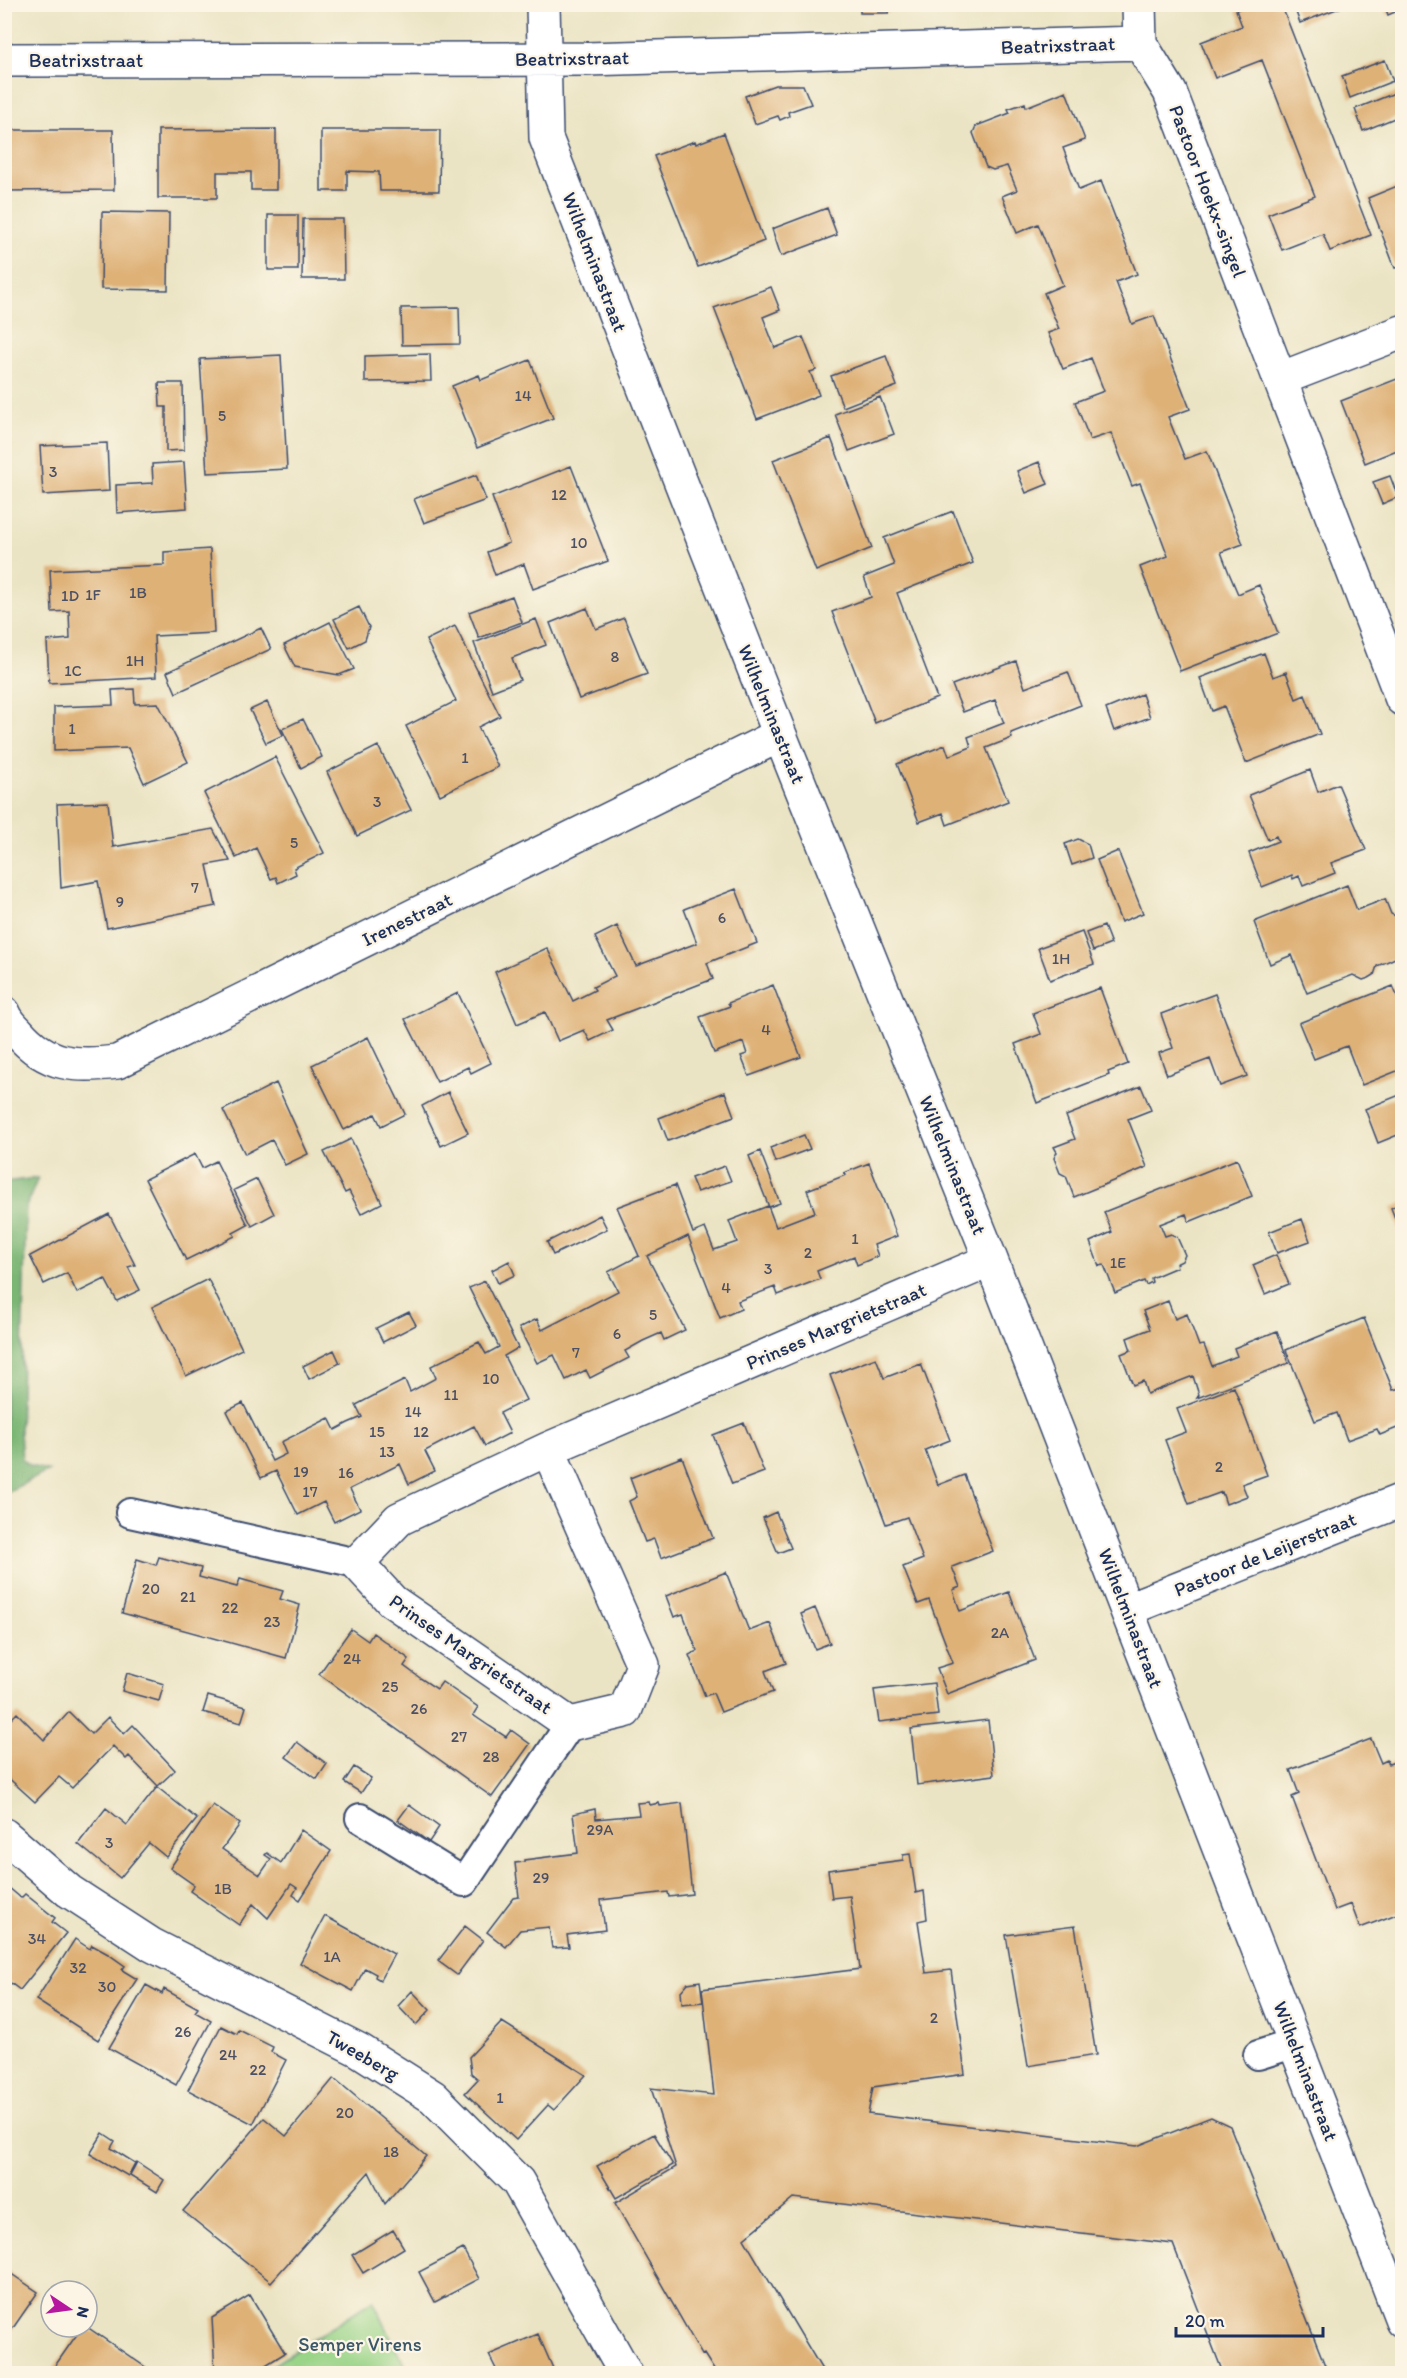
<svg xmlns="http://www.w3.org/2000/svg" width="1407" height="2378" viewBox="0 0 1407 2378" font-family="Itim,sans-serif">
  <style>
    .green { fill: #9ad488; stroke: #5a8273; stroke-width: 1.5 }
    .forest { fill: #7bb674; stroke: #4b7269; stroke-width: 1.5 }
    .building { fill: #deb177 }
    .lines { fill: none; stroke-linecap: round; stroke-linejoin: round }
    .lane-casing { stroke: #3a4a6d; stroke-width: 32 }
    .street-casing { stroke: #3a4a6d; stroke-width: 36 }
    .lane { stroke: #fff; stroke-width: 28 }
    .street { stroke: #fff; stroke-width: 33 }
    .labels { text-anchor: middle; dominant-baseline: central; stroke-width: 4.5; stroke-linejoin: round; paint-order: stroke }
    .number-label { font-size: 16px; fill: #4c5064 }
    .street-label { font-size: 20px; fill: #1b2f5e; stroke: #fcf5e5 }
    .park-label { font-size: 20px; fill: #3b5868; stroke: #fcf5e5 }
  </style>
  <rect width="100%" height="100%" fill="#fcf5e5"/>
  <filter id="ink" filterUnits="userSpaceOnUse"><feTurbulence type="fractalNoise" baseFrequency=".0167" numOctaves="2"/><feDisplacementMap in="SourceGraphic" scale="12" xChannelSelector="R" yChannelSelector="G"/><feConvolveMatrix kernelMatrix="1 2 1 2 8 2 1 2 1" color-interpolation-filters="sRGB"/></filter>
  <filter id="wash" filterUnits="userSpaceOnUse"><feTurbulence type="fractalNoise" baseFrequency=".008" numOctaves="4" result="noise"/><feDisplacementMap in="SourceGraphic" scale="24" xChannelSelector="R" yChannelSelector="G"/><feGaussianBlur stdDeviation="1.35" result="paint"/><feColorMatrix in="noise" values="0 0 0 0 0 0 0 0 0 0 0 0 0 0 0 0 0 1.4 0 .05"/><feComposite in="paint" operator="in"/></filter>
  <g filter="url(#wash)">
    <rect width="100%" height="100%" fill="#ebe4c4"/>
    <path class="green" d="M373 2300 408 2373H261Z"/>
    <path class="forest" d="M38 1178 26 1207 20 1433 22 1459 31 1466 49 1471 5 1493V1182Z"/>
    <g id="blocks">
      <path class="building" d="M860 4H889V13H860Z
        M1250 4H1281L1371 235 1330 251 1323 234 1282 250 1268 214 1315 196 1262 60 1215 78 1201 42 1242 26 1236 10Z
        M1293 4H1347V5L1300 23Z
        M1384 4H1402V9L1388 15Z
        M1385 60 1393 81 1350 98 1342 76Z
        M775 85H803L811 104 788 112 789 116 780 120 778 116 755 124 745 96Z
        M1066 91 1085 140 1063 148 1079 190 1101 181 1137 274 1116 282 1132 324 1154 316 1190 409 1168 417 1185 459 1207 451 1243 544 1221 552 1229 573 1238 594 1259 585 1278 633 1180 671 1140 567 1168 556 1156 524 1140 483 1132 486 1111 433 1090 440 1075 402 1104 391 1091 358 1063 369 1048 333 1059 329 1044 293 1063 285 1038 224 1017 233 1002 196 1017 190 1007 166 993 170 986 167 973 133 976 126 1010 113 1008 109 1025 103 1026 107Z
        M1397 92 1402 105V115L1363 131 1355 109Z
        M276 129V190H251V172H217V198H158V130Z
        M4 130H113L114 190 4 191Z
        M321 130H440L439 191H380L379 172 347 171V191H321Z
        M724 133 764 241 698 267 654 156 695 141 696 144Z
        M1402 184V266L1395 268 1368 198Z
        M4 199H10L9 266H4Z
        M827 208 837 235 781 256 772 229Z
        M102 212 169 213 168 290 101 289Z
        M268 215H298V270H268Z
        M303 219H343L344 279H302Z
        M771 287 780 310 763 317 775 348 803 337 816 370 810 372 819 395 757 419 714 308Z
        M459 307 460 344 402 345 401 308Z
        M430 354 431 381 365 382V356Z
        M281 355 287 469 207 473 200 359Z
        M886 356 897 386 843 407 831 376Z
        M530 360 553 418 477 448 452 386 479 375 481 380Z
        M1402 377V448L1365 463 1341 401Z
        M159 383H183L184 450 166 451V407H160Z
        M880 397 894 434 849 451 835 414Z
        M831 438 872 548 816 571 773 460Z
        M107 443 109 491 43 495 40 446Z
        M184 462 187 508 117 513 116 485 153 483 152 464Z
        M1039 462 1048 484 1026 493 1017 471Z
        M571 466 608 561 533 589 524 564 495 575 487 552 509 543 492 497Z
        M476 475 486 500 424 523 414 499Z
        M1390 476 1398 497 1382 504 1373 482Z
        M953 511 973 563 897 593 937 698 875 723 832 612 871 597 864 577 894 565 884 538Z
        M210 549 214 633 154 636 156 677 49 683 47 641 70 639 69 611 52 612 50 570 164 565V552Z
        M512 596 522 622 479 638 469 612Z
        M359 607 369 627 365 640 349 648 334 619Z
        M587 608 596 629 624 618 647 674 579 699 550 623Z
        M536 619 546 645 512 658 520 680 492 691 474 643Z
        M330 622 354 669 339 675 295 667 284 645Z
        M455 626 500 716 478 727 498 767 440 795 406 726 456 701 426 640Z
        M261 628 271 649 176 693 167 672Z
        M1264 653 1273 677 1286 672 1296 699 1305 695 1320 734 1246 763 1224 706 1212 711 1200 678Z
        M1016 661 1025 688 1068 672 1081 705 1011 733 1012 738 986 748 1008 801 947 825 943 813 919 822 897 764 945 745 949 756 971 747 968 737 1004 723 995 700 963 712 952 685Z
        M134 689 135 704 158 703 188 762 144 783 128 748 54 751V707L113 705 112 690Z
        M1142 694 1150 717 1114 731 1106 709Z
        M267 702 283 735 266 743 250 710Z
        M303 719 322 757 301 768 282 729Z
        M378 746 411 810 357 836 327 772Z
        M275 757 324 853 294 868 296 874 278 883 276 877 271 879 256 848 236 858 204 793Z
        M1310 770 1318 792 1338 784 1366 850 1331 863 1335 873 1303 886 1299 876 1293 879 1292 875 1262 887 1249 853 1278 841 1276 836 1268 840 1249 795Z
        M108 802 113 847 213 829 230 861 207 865 216 906 107 928 98 881 61 888 57 804Z
        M1078 839 1088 844 1092 858 1072 865 1065 844Z
        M1118 851 1143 913 1121 922 1097 860Z
        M1347 885 1357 910 1385 899 1391 914 1402 919V955L1377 966 1374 975 1369 978 1363 980 1353 975 1307 993 1292 955 1270 964 1254 922Z
        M736 889 757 943 707 963 713 979 607 1020 613 1030 590 1041 584 1030 558 1041 545 1012 517 1024 495 972 547 948 573 1001 595 990 593 987 615 976 595 937 617 926 636 966 697 943 684 909Z
        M1104 926 1111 944 1093 951 1086 933Z
        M1082 932 1094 964 1050 980 1038 948Z
        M773 985 801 1057 749 1076 741 1056 747 1054 743 1042 714 1053 700 1017 730 1006 728 1003Z
        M1393 986 1402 1008V1069L1362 1085 1347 1046 1314 1059 1299 1023Z
        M1100 988 1128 1064 1108 1072 1109 1075 1037 1103 1015 1044 1041 1034 1033 1013Z
        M458 993 491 1063 471 1073 468 1067 437 1082 405 1019Z
        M1215 994 1247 1076 1220 1086 1210 1059 1167 1075 1159 1053 1173 1048 1161 1014Z
        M368 1037 405 1114 381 1126 375 1114 344 1130 312 1065Z
        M276 1083 308 1154 285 1165 272 1140 245 1154 223 1110Z
        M1141 1086 1151 1110 1128 1119 1147 1167 1074 1197 1066 1176 1060 1173 1054 1158 1057 1152 1054 1147 1075 1139 1066 1116Z
        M448 1092 468 1133 441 1146 422 1106Z
        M725 1092 734 1116 668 1141 659 1118Z
        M1402 1094V1139L1400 1134 1378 1143 1365 1109Z
        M804 1135 810 1149 775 1162 770 1148Z
        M351 1139 382 1203 361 1214 349 1191 345 1193 324 1152Z
        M760 1151 780 1203 769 1207 749 1156Z
        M195 1154 202 1168 216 1161 248 1225 233 1233 235 1236 186 1260 145 1179Z
        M1237 1159 1252 1196 1189 1222 1186 1214 1160 1224 1165 1236 1171 1234 1177 1237 1185 1255 1182 1261 1176 1264 1177 1267 1151 1278 1152 1282 1146 1285 1144 1281 1115 1293 1104 1265 1099 1266 1090 1242 1112 1232 1104 1212Z
        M869 1163 897 1236 874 1245 878 1256 857 1265 854 1256 817 1271 820 1279 778 1295 775 1287 738 1301 741 1309 720 1318 688 1236 647 1256 685 1330 664 1340 661 1333 643 1341 625 1351 629 1358 590 1378 586 1370 566 1380 554 1355 537 1363 519 1328 537 1319 542 1330 618 1291 608 1272 639 1256 617 1207 675 1185 693 1233 705 1228 714 1250 737 1242 729 1221 768 1206 776 1227 815 1212 807 1190 846 1175 844 1173Z
        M725 1166 731 1181 697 1192 691 1178Z
        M257 1179 274 1214 252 1226 234 1190Z
        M1402 1203V1236L1391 1208Z
        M109 1214 135 1265 128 1267 140 1290 117 1301 105 1279 77 1293 67 1273 44 1284 30 1256Z
        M600 1215 607 1229 553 1255 547 1242Z
        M1302 1219 1310 1241 1277 1253 1269 1232Z
        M1276 1255 1289 1284 1265 1294 1253 1265Z
        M509 1261 515 1275 498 1283 492 1270Z
        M208 1279 242 1349 186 1376 152 1307Z
        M485 1281 518 1348 504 1356 526 1400 500 1413 510 1433 485 1446 474 1426 450 1438 425 1451 435 1471 409 1484 400 1464 350 1489 360 1509 334 1522 324 1502 298 1515 276 1471 261 1478 227 1411 243 1403 272 1461 286 1454 281 1442 329 1418 335 1430 348 1423 362 1417 356 1405 379 1393 405 1380 410 1392 436 1378 431 1366 479 1342 486 1354 499 1347 469 1288Z
        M1168 1301 1175 1319 1187 1314 1199 1346 1204 1345 1212 1366 1237 1356 1234 1348 1277 1331 1289 1363 1197 1398 1199 1395 1193 1376 1147 1394 1143 1381 1133 1385 1121 1354 1131 1350 1127 1338 1150 1329 1143 1311Z
        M409 1312 416 1325 383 1342 376 1328Z
        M1364 1318 1393 1390 1400 1388 1402 1394V1426L1380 1435 1377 1429 1347 1440 1337 1413 1315 1421 1286 1350Z
        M334 1350 340 1363 309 1379 303 1366Z
        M876 1358 884 1378 921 1364 950 1440 925 1450 938 1485 964 1475 993 1551 952 1567 960 1587 953 1590 960 1611 1009 1592 1035 1660 947 1694 937 1668 953 1663 929 1600 918 1604 903 1567 923 1559 907 1517 886 1524 830 1375Z
        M1234 1387 1267 1475 1242 1484 1247 1496 1226 1504 1222 1492 1189 1504 1165 1440 1186 1432 1177 1409Z
        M744 1423 764 1472 732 1484 713 1435Z
        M682 1457 713 1538 661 1558 654 1539 645 1542 629 1501 637 1497 630 1478Z
        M776 1512 791 1548 778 1553 763 1518Z
        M159 1557 201 1568 199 1577 237 1587 240 1579 283 1591 280 1599 300 1605 286 1658 122 1613 137 1559 156 1565Z
        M726 1572 749 1631 770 1623 786 1663 765 1671 773 1692 721 1712 713 1693 705 1696 689 1655 697 1651 683 1614 674 1617 666 1596Z
        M815 1608 830 1643 815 1649 801 1614Z
        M351 1629 368 1641 373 1633 409 1659 404 1666 420 1678 437 1689 442 1682 478 1707 473 1715 489 1726 506 1737 511 1730 530 1744 492 1797 319 1674Z
        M127 1673 164 1684 159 1701 122 1691Z
        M934 1683 938 1715 879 1722 874 1690Z
        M208 1696 246 1707 241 1723 203 1712Z
        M69 1712 91 1734 108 1717 124 1734 133 1725 175 1770 158 1786 129 1756 126 1759 113 1746 72 1788 59 1777 35 1802 4 1774V1726L17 1713 44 1740Z
        M988 1720 994 1775 917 1785 911 1729Z
        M1371 1739 1381 1763 1387 1760 1389 1764 1402 1759V1912L1360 1928 1351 1904 1335 1910 1292 1797 1299 1794 1290 1770Z
        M297 1742 327 1764 317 1779 286 1757Z
        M354 1767 371 1778 361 1793 344 1782Z
        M157 1787 197 1819 166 1857 149 1843 120 1878 78 1844 106 1808 127 1825Z
        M649 1802 650 1805 659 1803 660 1806 682 1803 692 1894 669 1897 668 1892 601 1900 605 1930 567 1935 569 1947 552 1948 549 1927 520 1930 506 1947 487 1932 513 1898 519 1897 515 1863 524 1862V1860L578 1853 573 1814 595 1809 596 1819 639 1815 637 1803Z
        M213 1805 240 1824 222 1849 260 1875 271 1859 265 1855 267 1853 281 1863 301 1830 331 1851 300 1900 293 1895 297 1888 291 1884 268 1918 253 1904 239 1925 190 1891 194 1885 170 1868Z
        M409 1805 439 1827 429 1842 398 1820Z
        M910 1854 916 1893 924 1891 927 1919 918 1921 926 1973 951 1970 965 2074 873 2087 868 2114 1137 2146 1211 2117 1230 2126 1328 2373H1223L1173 2244 793 2198 744 2239 824 2373H716L704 2354 702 2355 615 2203 676 2167 651 2088 714 2095 702 1989 860 1969 850 1896 832 1898 828 1870 903 1860V1855Z
        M8 1887 21 1898 25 1894 55 1918 52 1922 66 1933 20 1990 4 1978V1891Z
        M325 1916 394 1954 380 1980 375 1977 376 1974 365 1968 353 1991 300 1963Z
        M465 1926 483 1940 457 1975 438 1961Z
        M1075 1926 1096 2055 1028 2066 1006 1935Z
        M75 1939 90 1949 92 1945 108 1954 125 1966 122 1970 137 1979 98 2040 36 2000Z
        M700 1981 703 2002 682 2004 681 1991 688 1983Z
        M146 1985 162 1994 164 1989 198 2008 195 2012 211 2021 176 2085 109 2048Z
        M412 1991 430 2010 416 2025 398 2006Z
        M502 2022 586 2075 554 2110 548 2105 516 2140 465 2093 478 2079 471 2073 469 2057Z
        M221 2026 237 2034 239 2030 273 2047 271 2052 286 2060 253 2124 188 2090Z
        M334 2078 426 2156 385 2204 369 2172 271 2282 183 2211 264 2118 286 2136Z
        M103 2133 115 2141 111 2148 135 2163 128 2176 90 2154Z
        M654 2134 673 2165 616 2198 597 2166Z
        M137 2162 164 2180 157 2192 130 2175Z
        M393 2230 404 2248 363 2273 352 2255Z
        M463 2249 479 2279 435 2302 419 2272Z
        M4 2269 38 2292 4 2341Z
        M250 2295 285 2353 253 2373H215L212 2318Z
        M82 2327H87L154 2373H50Z
        M538 2334 555 2373H498L489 2355Z"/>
    </g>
  </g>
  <g filter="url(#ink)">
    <use href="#blocks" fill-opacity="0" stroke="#3a4a6d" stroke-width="1.5"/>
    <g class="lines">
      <defs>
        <path id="lane" d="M130 1513 357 1563
          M360 1818 464 1882 570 1724
          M1258 2055 1296 2043"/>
        <path id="street" d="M543 4 546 138 780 735 991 1260 1402 2320
          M1139 4 1140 43 1170 92 1402 699
          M4 60 586 59 1140 43
          M1280 379 1402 332
          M4 1013C7 1021 12 1026 18 1032 47 1066 76 1067 117 1062L780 735
          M548 1449 643 1665 625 1711 570 1724 392 1601 357 1563 399 1519 548 1449 991 1260
          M1128 1609 1402 1500
          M4 1835 69 1891 152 1945 359 2050 433 2097 518 2182 626 2374"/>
      </defs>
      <use href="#lane" class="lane-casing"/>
      <use href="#street" class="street-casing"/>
      <use href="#lane" class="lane"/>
      <use href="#street" class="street"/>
    </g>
  </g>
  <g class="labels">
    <g class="number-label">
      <text x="523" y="395">14</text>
      <text x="222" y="415">5</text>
      <text x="53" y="471">3</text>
      <text x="559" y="494">12</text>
      <text x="579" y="542">10</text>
      <text x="138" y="592">1B</text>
      <text x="93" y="594">1F</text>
      <text x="70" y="595">1D</text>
      <text x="615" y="656">8</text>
      <text x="135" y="660">1H</text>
      <text x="73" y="670">1C</text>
      <text x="72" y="728">1</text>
      <text x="465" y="757">1</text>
      <text x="377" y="801">3</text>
      <text x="294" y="842">5</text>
      <text x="195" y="887">7</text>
      <text x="120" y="901">9</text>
      <text x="722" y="917">6</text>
      <text x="1061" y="958">1H</text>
      <text x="766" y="1029">4</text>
      <text x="855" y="1238">1</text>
      <text x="808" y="1252">2</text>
      <text x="1118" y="1262">1E</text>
      <text x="768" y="1268">3</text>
      <text x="726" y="1287">4</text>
      <text x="653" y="1314">5</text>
      <text x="617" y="1333">6</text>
      <text x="576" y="1352">7</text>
      <text x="491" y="1378">10</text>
      <text x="451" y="1394">11</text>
      <text x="413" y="1411">14</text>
      <text x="377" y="1431">15</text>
      <text x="421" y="1431">12</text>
      <text x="387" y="1451">13</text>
      <text x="1219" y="1466">2</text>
      <text x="301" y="1471">19</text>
      <text x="346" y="1472">16</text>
      <text x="310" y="1491">17</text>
      <text x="151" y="1588">20</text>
      <text x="188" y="1596">21</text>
      <text x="230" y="1607">22</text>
      <text x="272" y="1621">23</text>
      <text x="1000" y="1632">2A</text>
      <text x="352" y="1658">24</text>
      <text x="390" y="1686">25</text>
      <text x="419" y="1708">26</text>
      <text x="459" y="1736">27</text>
      <text x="491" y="1756">28</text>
      <text x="600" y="1829">29A</text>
      <text x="109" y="1842">3</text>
      <text x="541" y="1877">29</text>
      <text x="223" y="1888">1B</text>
      <text x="37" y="1938">34</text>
      <text x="332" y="1956">1A</text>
      <text x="78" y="1967">32</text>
      <text x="107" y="1986">30</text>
      <text x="934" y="2017">2</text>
      <text x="183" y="2031">26</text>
      <text x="228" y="2054">24</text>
      <text x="258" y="2069">22</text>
      <text x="500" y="2097">1</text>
      <text x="345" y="2112">20</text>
      <text x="391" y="2151">18</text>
    </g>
    <g class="street-label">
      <text transform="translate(1058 45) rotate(-2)">Beatrixstraat</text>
      <text transform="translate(572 58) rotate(-1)">Beatrixstraat</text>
      <text x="86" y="60">Beatrixstraat</text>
      <text transform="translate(1208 191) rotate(69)">Pastoor Hoekx-singel</text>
      <text transform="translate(595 262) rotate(69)">Wilhelminastraat</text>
      <text transform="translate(772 714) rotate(68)">Wilhelminastraat</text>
      <text transform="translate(407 919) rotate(-26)">Irenestraat</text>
      <text transform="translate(953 1165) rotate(68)">Wilhelminastraat</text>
      <text transform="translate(836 1326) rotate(-23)">Prinses Margrietstraat</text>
      <text transform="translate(1265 1554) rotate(-22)">Pastoor de Leijerstraat</text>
      <text transform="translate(1131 1618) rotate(69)">Wilhelminastraat</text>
      <text transform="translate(471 1654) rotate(35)">Prinses Margrietstraat</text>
      <text transform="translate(363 2055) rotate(30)">Tweeberg</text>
      <text transform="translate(1306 2071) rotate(69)">Wilhelminastraat</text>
    </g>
    <g class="park-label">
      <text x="360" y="2344">Semper Virens</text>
    </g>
  </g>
  <rect width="1407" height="2378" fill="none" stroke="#fcf5e5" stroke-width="24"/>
  <g transform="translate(69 2309) rotate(103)"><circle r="28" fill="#fcf5e5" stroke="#a2a6af" stroke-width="1.5"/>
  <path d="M0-4.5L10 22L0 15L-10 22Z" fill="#b5179e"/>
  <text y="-9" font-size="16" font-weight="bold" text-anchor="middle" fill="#1b2f5e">N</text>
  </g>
  <path d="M1176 2327v9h147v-9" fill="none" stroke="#1b2f5e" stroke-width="3"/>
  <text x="1185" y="2327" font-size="18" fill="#1b2f5e" stroke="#fcf5e5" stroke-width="4.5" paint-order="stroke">20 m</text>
</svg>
